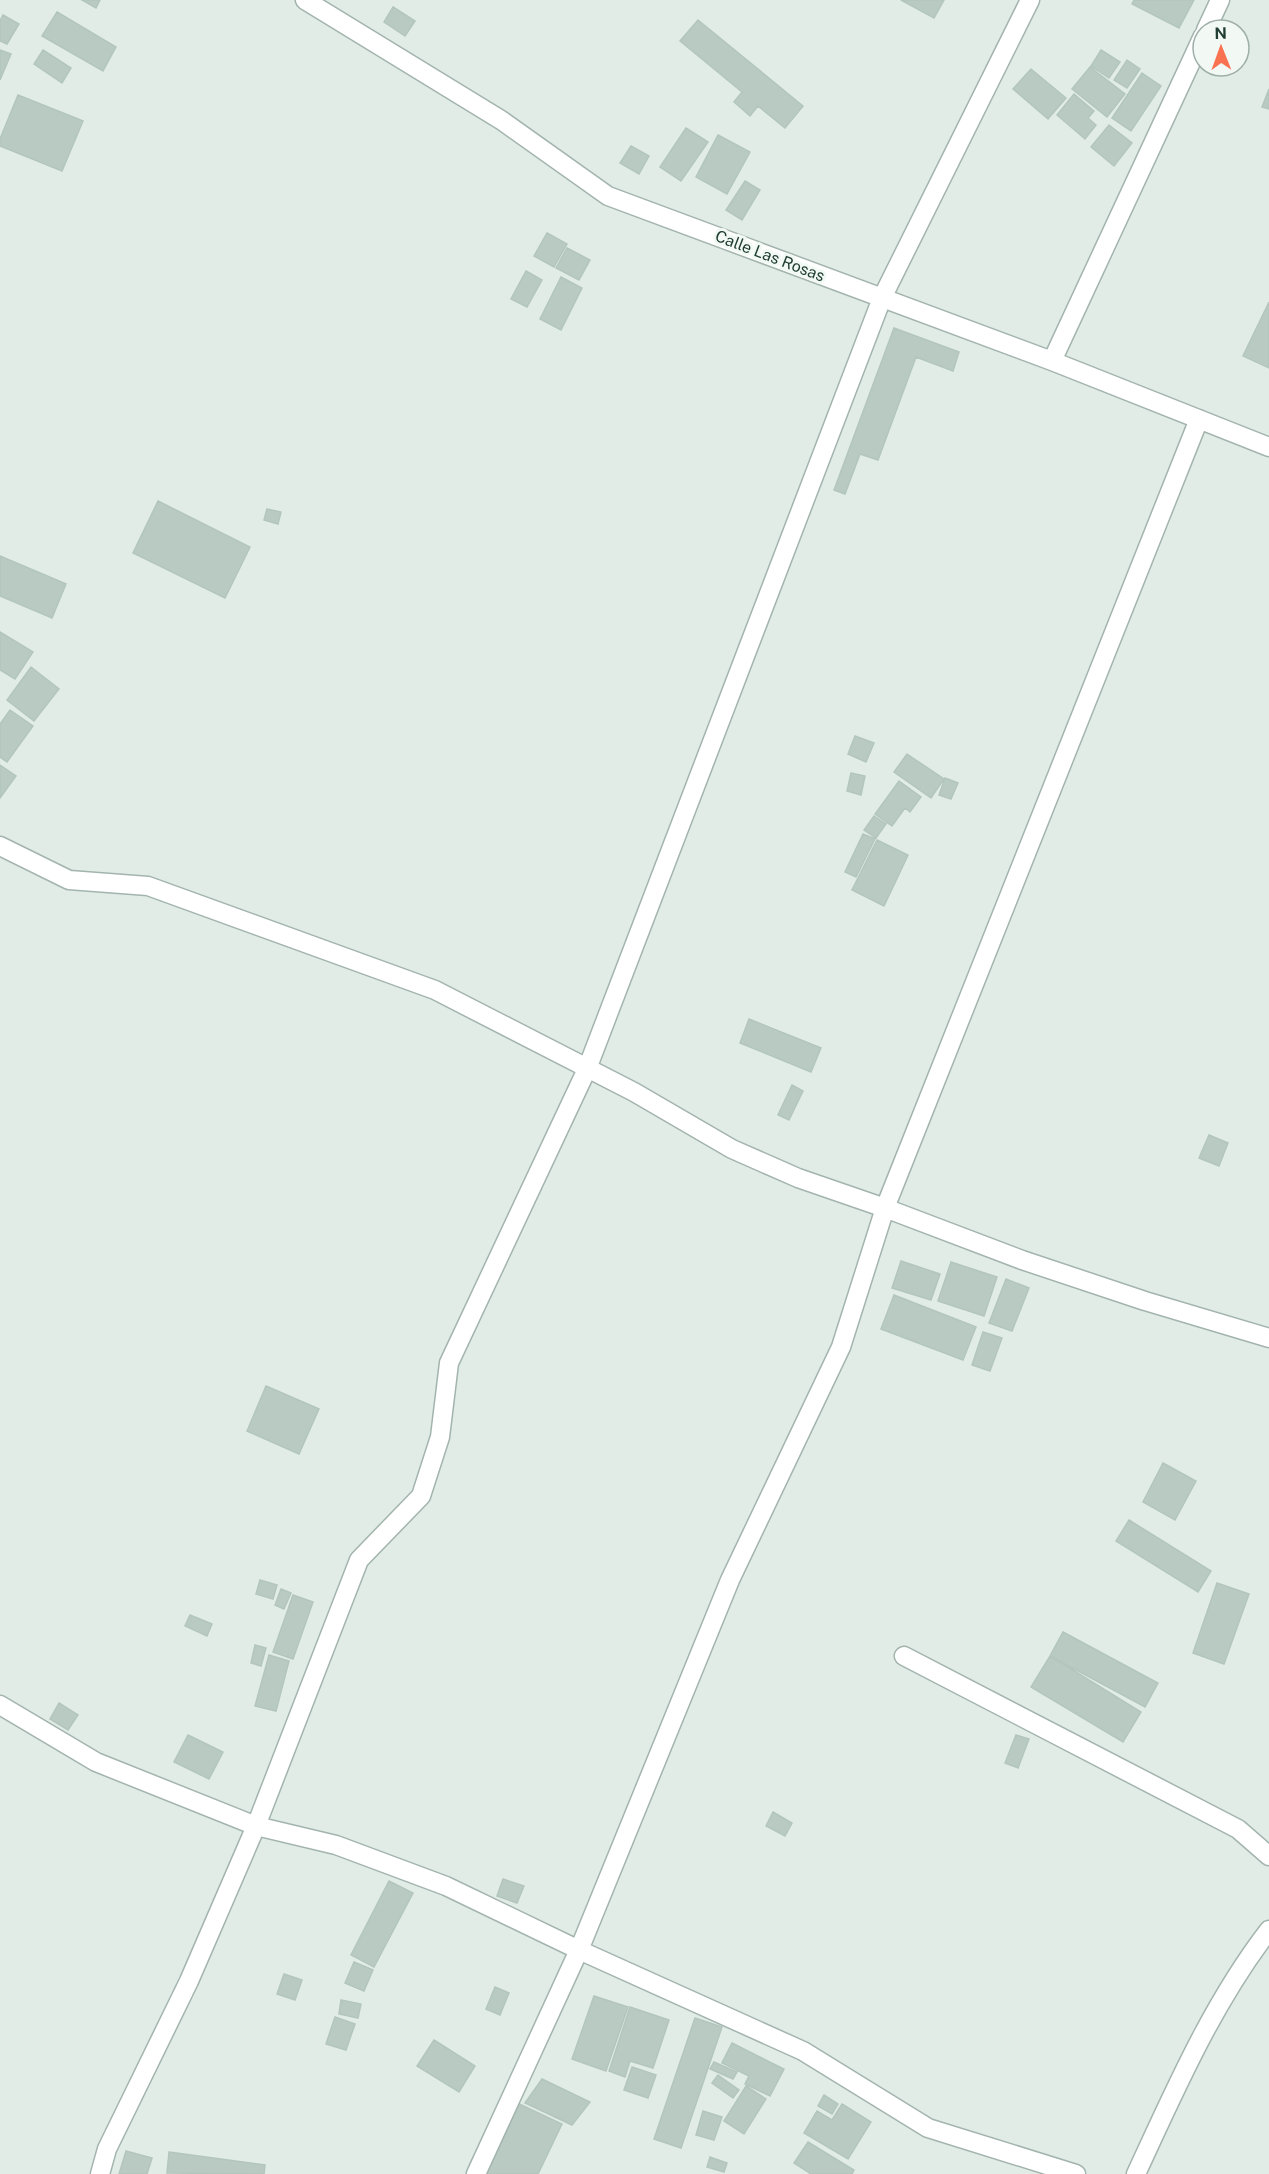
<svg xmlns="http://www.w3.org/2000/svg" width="1269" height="2174" viewBox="0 0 1269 2174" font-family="'Public Sans',sans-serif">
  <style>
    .building { fill: #b9cac2; stroke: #b3c6bd; stroke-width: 1.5 }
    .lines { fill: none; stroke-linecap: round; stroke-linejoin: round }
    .minor-casing { stroke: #a3b4ae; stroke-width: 21 }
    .minor { stroke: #fff; stroke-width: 18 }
    .labels { text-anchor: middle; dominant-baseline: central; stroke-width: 6; stroke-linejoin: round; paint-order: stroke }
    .street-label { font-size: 16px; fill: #203e34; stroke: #f2f9f5 }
  </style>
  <rect width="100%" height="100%" fill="#e1ece7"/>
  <path class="building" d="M82 0H100L96 8Z
    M901 0H944L934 18Z
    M1134 0H1194L1179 28 1132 4Z
    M393 7 415 21 405 36 384 22Z
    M57 12 116 47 103 71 42 36Z
    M3 15 19 24 7 44 0 41V21Z
    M698 20 803 106 785 128 758 106 750 116 734 102 742 92 680 41Z
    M0 50 11 54 0 80Z
    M43 50 71 68 62 83 34 64Z
    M1101 50 1120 62 1109 78 1091 66Z
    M1127 60 1140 69 1127 88 1114 80Z
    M1090 67 1125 94 1107 117 1072 89Z
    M1031 69 1066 98 1048 119 1013 89Z
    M1142 73 1161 86 1131 131 1112 118Z
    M1269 89V109L1262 107Z
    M1074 94 1094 111 1088 118 1096 125 1085 139 1057 115Z
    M18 95 83 121 62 171 0 146V139Z
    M1109 125 1132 143 1114 166 1091 147Z
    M686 128 708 142 681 181 660 167Z
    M718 135 750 152 727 194 696 177Z
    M631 146 649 156 639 174 620 163Z
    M745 181 760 190 742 220 726 210Z
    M547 233 567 244 554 267 534 256Z
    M567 248 590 260 579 280 556 268Z
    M526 271 542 280 527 307 511 299Z
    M561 277 582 288 561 330 540 319Z
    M1269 302V368L1243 356Z
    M894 328 959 352 953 371 916 357 878 460 860 454 845 494 834 490Z
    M158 501 250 547 225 598 133 553Z
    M267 509 281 512 278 524 264 520Z
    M0 556 66 584 52 618 0 596Z
    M0 632 33 652 15 679 0 670Z
    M31 667 59 689 34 721 7 700Z
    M10 710 33 726 7 762 0 757V724Z
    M855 736 874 743 866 762 848 754Z
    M907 754 944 779 931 798 894 772Z
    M0 765 16 776 0 798Z
    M851 773 865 776 861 795 847 791Z
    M945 778 958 783 951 799 939 795Z
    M899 781 921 797 910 812 905 808 892 826 875 814Z
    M874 816 886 824 876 838 864 830Z
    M863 834 875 839 856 877 845 872Z
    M877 840 908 855 884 906 852 890Z
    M749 1019 821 1048 811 1072 740 1043Z
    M792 1085 803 1091 789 1120 778 1115Z
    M1209 1135 1228 1143 1219 1166 1199 1158Z
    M901 1261 940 1274 931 1300 892 1288Z
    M951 1262 997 1277 984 1316 938 1301Z
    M1006 1279 1029 1288 1012 1331 989 1323Z
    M894 1295 976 1327 963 1360 881 1329Z
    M983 1332 1002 1338 990 1371 972 1365Z
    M266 1386 319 1409 299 1454 247 1431Z
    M1163 1463 1196 1481 1175 1520 1143 1502Z
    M1129 1520 1211 1571 1198 1592 1116 1541Z
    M260 1580 277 1585 273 1599 256 1594Z
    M1217 1583 1249 1594 1224 1664 1193 1653Z
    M281 1589 291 1593 284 1609 275 1605Z
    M293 1595 313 1602 293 1659 273 1652Z
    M190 1615 212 1624 207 1636 185 1626Z
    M1063 1632 1158 1683 1145 1707 1050 1656Z
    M255 1645 266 1648 261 1666 251 1663Z
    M269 1655 289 1661 276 1711 255 1706Z
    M1050 1656 1141 1712 1123 1742 1031 1687Z
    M59 1703 78 1715 68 1730 50 1719Z
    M188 1735 223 1752 209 1779 174 1762Z
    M1016 1735 1029 1739 1018 1768 1005 1763Z
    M773 1812 792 1823 785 1836 766 1826Z
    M503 1879 524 1886 517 1903 497 1896Z
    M389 1881 413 1893 374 1967 351 1955Z
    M354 1962 373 1970 364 1991 345 1983Z
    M284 1974 302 1980 295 2000 277 1994Z
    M495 1987 509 1993 500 2015 486 2009Z
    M594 1996 628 2007 606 2071 572 2059Z
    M341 2000 361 2004 358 2018 339 2014Z
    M630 2007 669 2020 653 2068 630 2061 625 2077 609 2071Z
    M335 2017 355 2024 346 2050 326 2044Z
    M695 2018 722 2027 681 2148 654 2139Z
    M434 2040 475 2066 459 2092 417 2066Z
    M732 2043 784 2069 770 2096 745 2084 749 2076 722 2063Z
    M714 2062 737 2072 733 2079 710 2069Z
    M632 2067 656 2075 648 2098 624 2090Z
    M718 2075 739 2090 733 2098 712 2083Z
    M542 2079 590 2102 572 2125 525 2103Z
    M746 2086 766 2099 744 2134 724 2121Z
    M824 2095 838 2104 832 2114 818 2106Z
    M515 2102 562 2124 538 2174H481Z
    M842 2104 871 2122 848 2159 804 2133 817 2111 832 2120Z
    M703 2111 722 2117 714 2140 696 2135Z
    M808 2142 854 2170 852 2174H811L794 2163Z
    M126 2151 152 2158 147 2174H119Z
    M169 2152 265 2165 264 2174 167 2173Z
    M710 2157 727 2163 724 2172 707 2167Z"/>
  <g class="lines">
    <defs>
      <path id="minor" d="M305 0 501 120 608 196 1052 361 1269 447
        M1206 30 1220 0
        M1052 361 1203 36
        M0 846 69 880 148 886 435 990 634 1092 732 1149 798 1178 885 1208 1199 419
        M904 1656 1238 1829 1269 1856
        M0 1705 96 1762 256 1826 336 1845 446 1886 579 1950 803 2051 928 2128 1076 2174
        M100 2174 107 2149 189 1981 256 1826 359 1560 421 1496 440 1437 449 1363 587 1069 882 298 1030 0
        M476 2174 579 1950 730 1580 841 1347 885 1208 1022 1260 1145 1301 1269 1338
        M1136 2174C1175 2090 1212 2004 1269 1930"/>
    </defs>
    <use href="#minor" class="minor-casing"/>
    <use href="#minor" class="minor"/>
  </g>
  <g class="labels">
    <g class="street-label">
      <text transform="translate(770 256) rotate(21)">Calle Las Rosas</text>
    </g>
  </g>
  <g transform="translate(1221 48) rotate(359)"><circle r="28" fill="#f2f9f5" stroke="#9eaea8" stroke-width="1.5"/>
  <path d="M0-4.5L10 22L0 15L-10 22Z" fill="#f97252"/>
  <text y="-9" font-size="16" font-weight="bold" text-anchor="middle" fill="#203e34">N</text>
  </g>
</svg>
